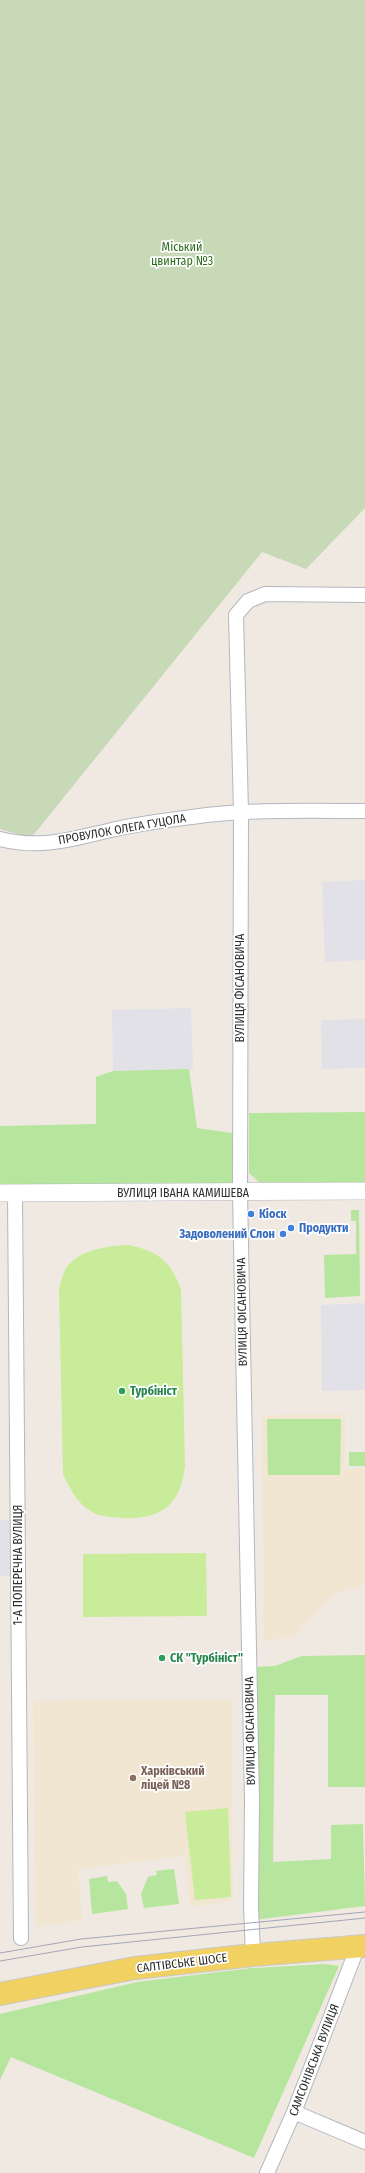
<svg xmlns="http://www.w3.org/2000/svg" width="365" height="2173" viewBox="0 0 365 2173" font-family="'Fira Sans Condensed',sans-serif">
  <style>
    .industrial { fill: #e3e1e8 }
    .education { fill: #f0e6d1 }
    .green { fill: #b6e59e }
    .cemetery { fill: #c8d9b8 }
    .pitch { fill: #c9ec9a }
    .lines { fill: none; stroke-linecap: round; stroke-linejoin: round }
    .minor-casing { stroke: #b4b7c1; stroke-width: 16 }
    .tertiary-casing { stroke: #b4b7c1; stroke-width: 18 }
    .primary-casing { stroke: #c9c9c9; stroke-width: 24 }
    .minor { stroke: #fff; stroke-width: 14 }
    .tertiary { stroke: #fff; stroke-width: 17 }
    .primary { stroke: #f2d163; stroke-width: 22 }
    .tram { stroke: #a3a6b8; stroke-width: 1 }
    .shop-dot { fill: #3f7fe0; stroke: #fff; stroke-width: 1.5 }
    .leisure-dot { fill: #2e9e5b; stroke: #fff; stroke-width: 1.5 }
    .education-dot { fill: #8d6e63; stroke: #fff; stroke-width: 1.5 }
    .labels { text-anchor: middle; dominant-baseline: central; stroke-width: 3.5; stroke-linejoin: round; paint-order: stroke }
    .park-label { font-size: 12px; fill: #2c6e1b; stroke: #fff }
    .street-label { font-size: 12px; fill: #2e2e2e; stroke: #fff }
    .shop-label { font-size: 12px; font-weight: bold; fill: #366cbe; stroke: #fff; text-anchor: start }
    .leisure-label { font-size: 12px; font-weight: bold; fill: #27864d; stroke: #fff; text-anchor: start }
    .education-label { font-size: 12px; font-weight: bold; fill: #785e54; stroke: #fff; text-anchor: start }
  </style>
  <rect width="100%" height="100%" fill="#efe9e1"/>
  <path class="industrial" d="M365 880V960L325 962 322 882Z
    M191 1008 193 1069 113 1071 112 1010Z
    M365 1019V1068L322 1069 321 1020Z
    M365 1303V1390L322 1391 321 1305Z
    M0 1520H10L11 1576H0Z"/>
  <path class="education" d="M345 1414V1469H365V1584L334 1595 293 1638 264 1640 262 1415Z
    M232 1699 233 1901 190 1907 185 1856 78 1869 82 1920 36 1927 33 1701Z"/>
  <path class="green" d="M189 1069 197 1128 232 1133 234 1173 230 1192 0 1193V1126L96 1124V1077L113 1071Z
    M365 1112V1182H259L249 1173V1113Z
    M351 1210H359L360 1296 325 1298 324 1255 356 1254V1221H351Z
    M267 1419H341L340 1475H268Z
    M349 1452H365V1466H349Z
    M365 1655V1787H328V1695H275L273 1862 331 1859V1825L363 1824 365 1906 254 1920 253 1667 275 1666 302 1656Z
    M174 1869 179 1904 144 1908 141 1894 148 1877 157 1875 156 1871Z
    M107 1876 108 1882 117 1881 126 1894 128 1909 92 1914 89 1879Z
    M325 1964 339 1966 254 2158 11 2057 0 2080V2014L137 1982 252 1968Z"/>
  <path class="cemetery" d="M0 0H365V508L306 569 262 552 31 838 0 829Z"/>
  <path class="pitch" d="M128 1245C158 1251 171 1261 181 1290L185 1465C181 1505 161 1520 122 1518 112 1517 100 1517 92 1512 77 1503 70 1489 63 1474L59 1290C60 1284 62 1278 64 1272 74 1250 107 1246 128 1245Z
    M206 1553 207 1616 83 1617V1554Z
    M228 1808 231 1897 195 1900 185 1812Z"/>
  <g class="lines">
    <defs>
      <path id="minor" d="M0 839C42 850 75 838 116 829 141 823 167 820 192 817 249 809 308 811 365 811
        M15 1193 21 1938
        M253 1955 251 1907 252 1800 240 1193 241 812 236 615 248 601 265 594 365 595
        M294 2112 365 2142
        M267 2173 294 2112 358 1946"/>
      <path id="tertiary" d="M0 1193 365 1191"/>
      <path id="primary" d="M0 1994 135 1968 253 1955 365 1946"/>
    </defs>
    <use href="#minor" class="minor-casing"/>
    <use href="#tertiary" class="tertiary-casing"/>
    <use href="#primary" class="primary-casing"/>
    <use href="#minor" class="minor"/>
    <use href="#tertiary" class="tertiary"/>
    <use href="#primary" class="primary"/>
    <path class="tram" d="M0 1953 81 1939 365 1912
      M0 1961 82 1947 365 1918"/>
  </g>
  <g class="shop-dot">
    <circle cx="251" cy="1214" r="4"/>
    <circle cx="291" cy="1228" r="4"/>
    <circle cx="283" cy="1234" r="4"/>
  </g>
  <g class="leisure-dot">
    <circle cx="122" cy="1391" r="4"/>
    <circle cx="162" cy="1658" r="4"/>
  </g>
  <circle class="education-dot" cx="133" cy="1778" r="4"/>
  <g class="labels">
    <g class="park-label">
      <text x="182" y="247">Міський<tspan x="182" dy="14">цвинтар №3</tspan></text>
    </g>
    <g class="street-label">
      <text transform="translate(122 829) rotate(-10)">ПРОВУЛОК ОЛЕГА ГУЦОЛА</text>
      <text transform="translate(240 988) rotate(-90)">ВУЛИЦЯ ФІСАНОВИЧА</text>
      <text x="183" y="1193">ВУЛИЦЯ ІВАНА КАМИШЕВА</text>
      <text transform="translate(242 1312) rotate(-91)">ВУЛИЦЯ ФІСАНОВИЧА</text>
      <text transform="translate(18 1565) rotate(-90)">1-А ПОПЕРЕЧНА ВУЛИЦЯ</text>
      <text transform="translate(250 1731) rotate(-91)">ВУЛИЦЯ ФІСАНОВИЧА</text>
      <text transform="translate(182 1963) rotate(-7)">САЛТІВСЬКЕ ШОСЕ</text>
      <text transform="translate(314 2060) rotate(-69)">САМСОНІВСЬКА ВУЛИЦЯ</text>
    </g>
    <g class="shop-label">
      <text x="259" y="1214">Кіоск</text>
      <text x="299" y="1228">Продукти</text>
      <text x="275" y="1234" text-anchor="end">Задоволений Слон</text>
    </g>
    <g class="leisure-label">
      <text x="130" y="1391">Турбініст</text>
      <text x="170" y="1658">СК "Турбініст"</text>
    </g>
    <g class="education-label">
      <text x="141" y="1771">Харківський<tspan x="141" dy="14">ліцей №8</tspan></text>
    </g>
  </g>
</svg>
